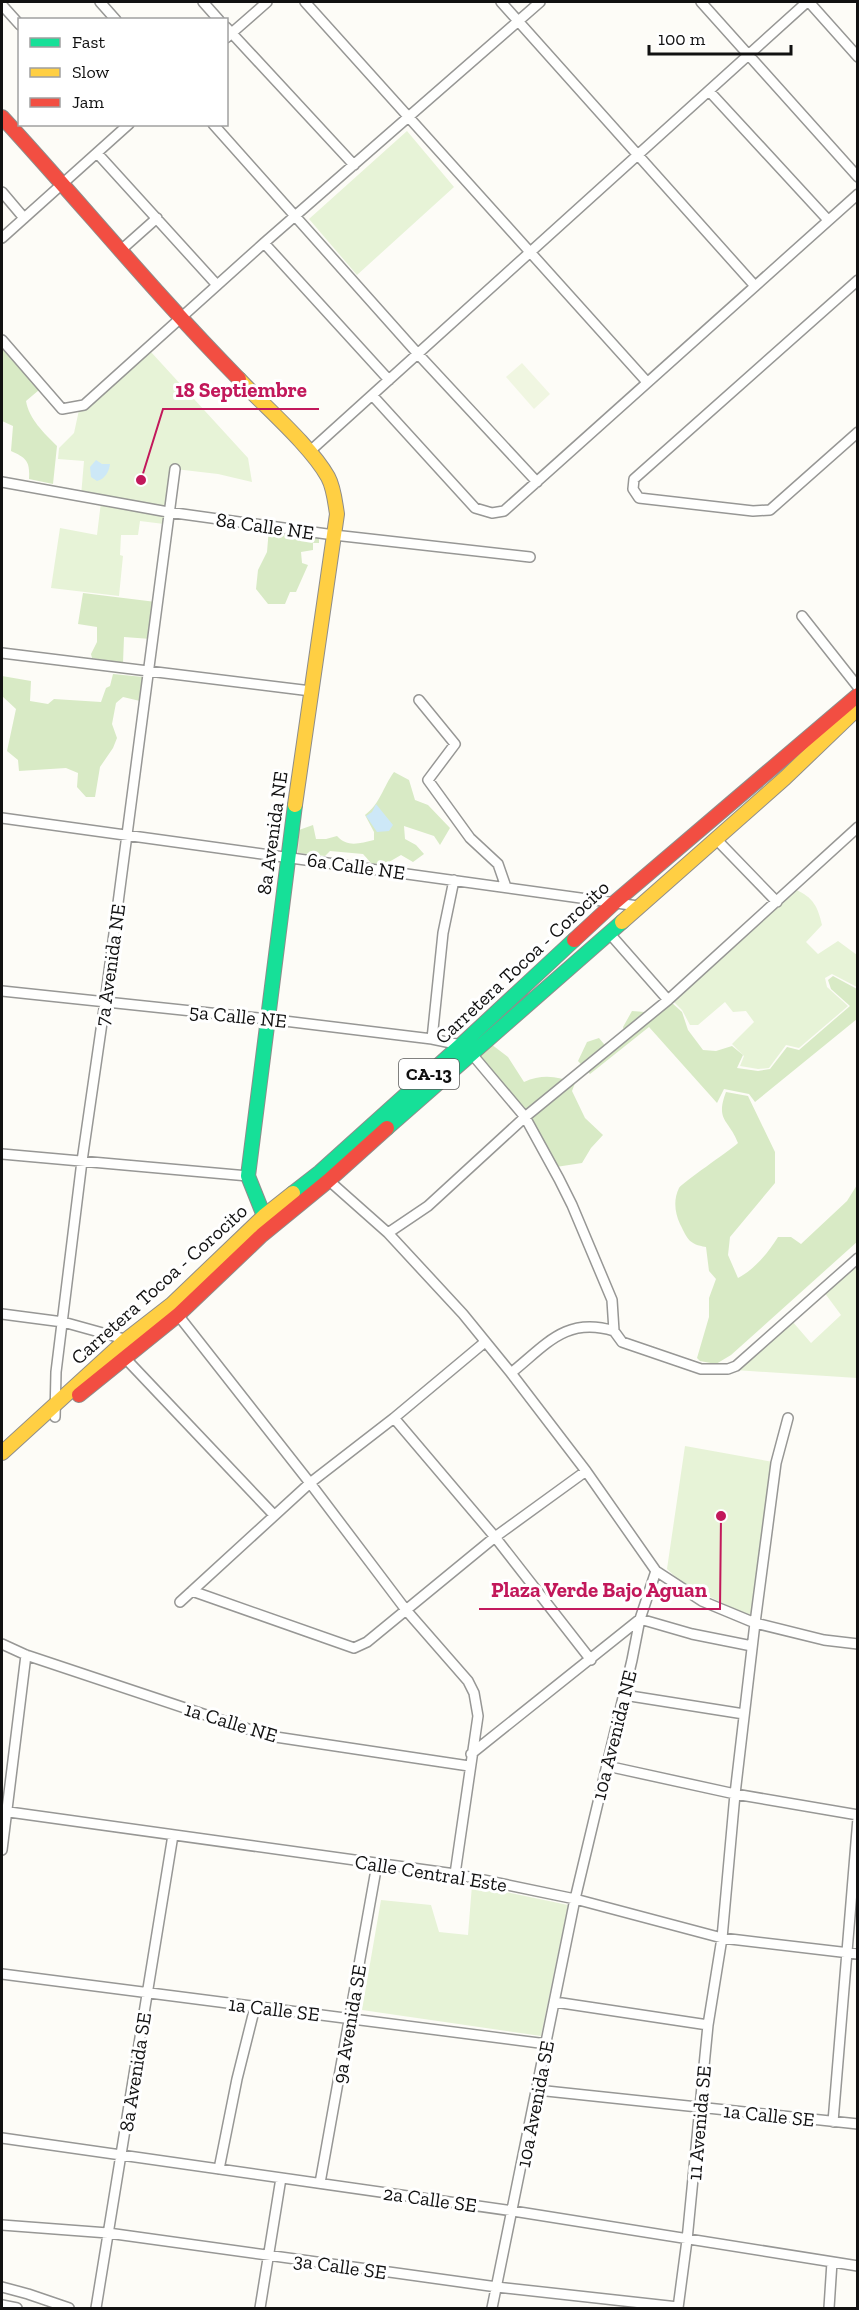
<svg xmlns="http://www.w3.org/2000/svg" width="859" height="2310" viewBox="0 0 859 2310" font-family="'Zilla Slab',serif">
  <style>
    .green { fill: #e7f3d7 }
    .forest { fill: #d8eac5 }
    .pitch { fill: #f0f6e1 }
    .water { fill: #cde8f7 }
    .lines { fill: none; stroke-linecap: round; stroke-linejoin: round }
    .street-casing { stroke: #979795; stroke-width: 12 }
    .fast-casing { stroke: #8e8d8b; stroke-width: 16 }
    .slow-casing { stroke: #8e8d8b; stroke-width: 16 }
    .jam-casing { stroke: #8e8d8b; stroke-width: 16 }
    .street { stroke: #fffffe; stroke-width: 9 }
    .fast { stroke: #16e098; stroke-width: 14 }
    .slow { stroke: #ffcf43; stroke-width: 14 }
    .jam { stroke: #f24e42; stroke-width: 14 }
    .labels { text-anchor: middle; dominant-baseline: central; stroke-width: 6; stroke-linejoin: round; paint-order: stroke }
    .shield { fill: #fff; stroke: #585858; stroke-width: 1.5 }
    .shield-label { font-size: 18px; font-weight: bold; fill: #111 }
    .street-label { font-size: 20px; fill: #111; stroke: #fff }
    .leader { fill: none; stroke: #c2185b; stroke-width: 2 }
    .callout-dot { fill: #c2185b; stroke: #fff; stroke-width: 2 }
    .callout-label { font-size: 21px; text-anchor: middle; font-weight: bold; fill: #c2185b; stroke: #fff; stroke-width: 6; stroke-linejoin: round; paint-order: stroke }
  </style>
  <rect width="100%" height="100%" fill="#fdfcf7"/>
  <path class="green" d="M407 131 454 187 357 275 309 219Z
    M151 352 248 458 252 482 218 474 175 469 168 512 81 496 84 461 58 459 59 448 74 433 79 410 87 408Z
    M101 502 166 514 164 524 140 521 138 535H121L120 555 123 556 119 596 51 588 60 528 97 535Z
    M796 890C813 897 818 907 822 925L806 942 818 954 838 941 857 955V987L832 974 825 978 827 987 848 1006 799 1048 786 1045 769 1068 758 1069 740 1066 744 1056 732 1044 754 1022 746 1011 733 1012 725 1002 698 1025H690L682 1010 672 1000Z
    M857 1262V1378L735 1370 792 1321 811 1343 841 1315 824 1292Z
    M685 1446 773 1462 756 1619 683 1584 667 1569Z
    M472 1885 568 1905 541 2036 362 2010 381 1900 431 1905 439 1932 468 1935Z"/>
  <path class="forest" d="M2 348 39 390 26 401C29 419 44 433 57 446L53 484 29 479C30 462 27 458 11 451L13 426 2 421Z
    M269 528 319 534V543H313V550L301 552 302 563 308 565 296 592H290L285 604H268L256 589 258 570 267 552Z
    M83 593 156 602 151 639 124 637 123 663 92 658 91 654 97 642V627L78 624Z
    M113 674 143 677 140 701 123 697 116 703 112 724 117 738 113 748 100 767 95 797H86L77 787 78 773 66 768 19 771 18 760 7 751 16 709 2 696V676L31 681 30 701 48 704 54 699 101 702 106 688 110 686Z
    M394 772 409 780 415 800 428 805 450 828 440 845 434 836 404 826 405 839 416 845 424 854 413 862 401 855 389 862 372 864 363 854 330 851 325 856 298 853 299 830 313 825 316 839H326L337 836C348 848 360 843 374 840V832L365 815C380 804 383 787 394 772Z
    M833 976 857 989V1019L755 1102 749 1094 724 1089 717 1103 649 1027 590 1074 578 1061 587 1042 599 1038 608 1049 625 1035 623 1027 632 1011 645 1012 654 1004 671 1002 682 1012 688 1030 703 1050 716 1051 732 1046 743 1055 737 1068 758 1071 770 1069 787 1047 799 1050 850 1006 831 989 828 980Z
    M491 1044 508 1057 524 1082C542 1074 557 1076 575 1083L572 1091 585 1118 603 1135 591 1148 582 1163 556 1167 526 1115 476 1052Z
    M726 1092 748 1096 775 1152V1183L730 1237 728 1255 738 1278C755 1269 768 1253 778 1237H791L801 1244 847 1201 857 1185 858 1241 731 1355 716 1364 700 1361 697 1358 709 1317V1298L716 1279 709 1271 706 1247C689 1244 688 1240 680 1224 675 1213 673 1200 679 1188 683 1182 728 1152 738 1143 729 1119 715 1121 726 1092Z"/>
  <path class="pitch" d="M522 363 550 394 534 409 506 377Z"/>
  <path class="water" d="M96 460 102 464H110C109 472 105 479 97 481L91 477 90 467Z
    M376 804 393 825 389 831 377 832 366 816 372 812Z"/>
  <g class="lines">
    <defs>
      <path id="street" d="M100 2 116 20
        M203 2 219 20
        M305 2 647 382
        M501 2 755 286
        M701 2 858 177
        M809 2 858 57
        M2 5 20 25
        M226 27 354 165
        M226 38 267 2
        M709 91 828 220
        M213 124 418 354 537 482
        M97 153 217 285
        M2 192 24 218
        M2 238 129 124
        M264 243 389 380
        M121 250 157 218
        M858 280 634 479 633 489 639 498 753 511 770 510 858 432
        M2 340 62 409 84 405 264 243 540 2
        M372 395 475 508 492 513 504 511 858 194
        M309 452 807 2
        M2 482 168 512 334 535 530 557
        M802 616 858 687
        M2 653 311 691
        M419 700 455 744 428 780 470 838 498 864 506 887
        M2 818 638 906
        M716 839 777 902
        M610 934 668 1000
        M2 991 268 1019 432 1039 461 1045 471 1053 525 1117 559 1179 572 1205 612 1300 614 1331 622 1342 701 1369H728L736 1366 858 1258
        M432 1039 443 933 454 880
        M2 1154 248 1176
        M326 1178 388 1233 463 1314 511 1373 586 1471 656 1571 702 1601 755 1623 824 1640 858 1644
        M388 1233 428 1206 525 1117 668 1000 858 827
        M2 1314 63 1322 128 1340
        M178 1315 310 1483 406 1610 468 1681 474 1693 478 1716 455 1874
        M126 1359 274 1515
        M511 1373C546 1345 566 1316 614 1331
        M55 1417 56 1372 82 1161 105 1002 175 469
        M394 1418 495 1537 591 1660
        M192 1591 354 1648 367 1642 495 1537 586 1471
        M180 1602 310 1483 394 1418 485 1342
        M2 1644 26 1655 269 1736 469 1766
        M624 1695 744 1714
        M471 1754 640 1619 692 1634 752 1646
        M607 1766 735 1794 858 1815
        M2 1811 455 1874 575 1899 722 1938 858 1954
        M2 1850 26 1655
        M2 1974 547 2044
        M555 2002 708 2025
        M537 2090 858 2124
        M833 2122 858 1818
        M2 2138 513 2211 858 2266
        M219 2169 237 2079 255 2007
        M320 2183 377 1864
        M2 2225 108 2233 497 2287 678 2307
        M2 2287 28 2294 69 2308
        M2 2305 17 2308
        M96 2308 173 1835
        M260 2308 281 2178
        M492 2308 575 1899 632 1660 640 1619 656 1571
        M678 2308 687 2240 708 2025 722 1938 735 1794 755 1623 776 1463 788 1418
        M829 2308 832 2262"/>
      <path id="fast" d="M387 1128 622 922
        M293 1193 320 1172 461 1045 574 940
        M270 1225 264 1216 248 1176 295 805"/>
      <path id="slow" d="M239 379C265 407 310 445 328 477 334 488 335 502 337 514L295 805
        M622 922 785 778 858 708
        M2 1453 127 1339 172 1304 264 1216 293 1193"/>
      <path id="jam" d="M2 117C82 204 156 295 239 379
        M574 940 614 903 858 695
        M79 1395 178 1315 262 1235 328 1181 387 1128"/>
    </defs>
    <use href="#street" class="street-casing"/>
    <use href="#fast" class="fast-casing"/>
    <use href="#slow" class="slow-casing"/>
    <use href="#jam" class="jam-casing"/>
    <use href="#street" class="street"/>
    <use href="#fast" class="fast"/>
    <use href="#slow" class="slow"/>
    <use href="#jam" class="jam"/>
  </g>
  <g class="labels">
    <rect class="shield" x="399" y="1059" width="60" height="30" rx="4.5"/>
    <g class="shield-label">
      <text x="429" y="1074">CA-13</text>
    </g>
    <g class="street-label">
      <text transform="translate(265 526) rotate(8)">8a Calle NE</text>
      <text transform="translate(272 833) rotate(-82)">8a Avenida NE</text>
      <text transform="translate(356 866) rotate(8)">6a Calle NE</text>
      <text transform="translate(522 962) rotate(-43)">Carretera Tocoa - Corocito</text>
      <text transform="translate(110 965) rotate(-82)">7a Avenida NE</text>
      <text transform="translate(238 1016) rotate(6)">5a Calle NE</text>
      <text transform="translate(159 1284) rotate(-42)">Carretera Tocoa - Corocito</text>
      <text transform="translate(231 1722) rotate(17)">1a Calle NE</text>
      <text transform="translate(614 1735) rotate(-76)">10a Avenida NE</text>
      <text transform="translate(431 1873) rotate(9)">Calle Central Este</text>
      <text transform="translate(274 2009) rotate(7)">1a Calle SE</text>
      <text transform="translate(349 2024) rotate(-80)">9a Avenida SE</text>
      <text transform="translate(135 2072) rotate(-81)">8a Avenida SE</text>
      <text transform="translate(535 2104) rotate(-79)">10a Avenida SE</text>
      <text transform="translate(769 2115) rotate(6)">1a Calle SE</text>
      <text transform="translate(699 2123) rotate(-85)">11 Avenida SE</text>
      <text transform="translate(430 2199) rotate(8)">2a Calle SE</text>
      <text transform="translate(340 2266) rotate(8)">3a Calle SE</text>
    </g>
  </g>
  <path class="leader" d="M141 480L163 409H319M721 1516L720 1609H479"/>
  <g class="callout-dot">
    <circle cx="141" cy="480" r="6"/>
    <circle cx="721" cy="1516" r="6"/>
  </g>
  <g class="callout-label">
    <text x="241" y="397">18 Septiembre</text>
    <text x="599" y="1597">Plaza Verde Bajo Aguan</text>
  </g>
  <rect width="859" height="2310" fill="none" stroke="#111111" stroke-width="6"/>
  <rect x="18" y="18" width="210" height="108" fill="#ffffff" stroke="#a0a0a0" stroke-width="1.5"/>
  <rect x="30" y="38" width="30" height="9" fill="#16e098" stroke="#a0a0a0" stroke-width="1.5"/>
  <text x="72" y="48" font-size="18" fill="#111111">Fast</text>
  <rect x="30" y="68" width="30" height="9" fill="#ffcf43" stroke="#a0a0a0" stroke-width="1.5"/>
  <text x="72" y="78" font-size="18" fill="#111111">Slow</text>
  <rect x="30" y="98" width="30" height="9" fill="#f24e42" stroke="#a0a0a0" stroke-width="1.5"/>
  <text x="72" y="108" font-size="18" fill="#111111">Jam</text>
  <path d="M649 45v9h142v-9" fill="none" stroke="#111111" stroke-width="3"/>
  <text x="658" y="45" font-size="18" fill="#111111" stroke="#ffffff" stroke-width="4.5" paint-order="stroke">100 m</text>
</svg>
